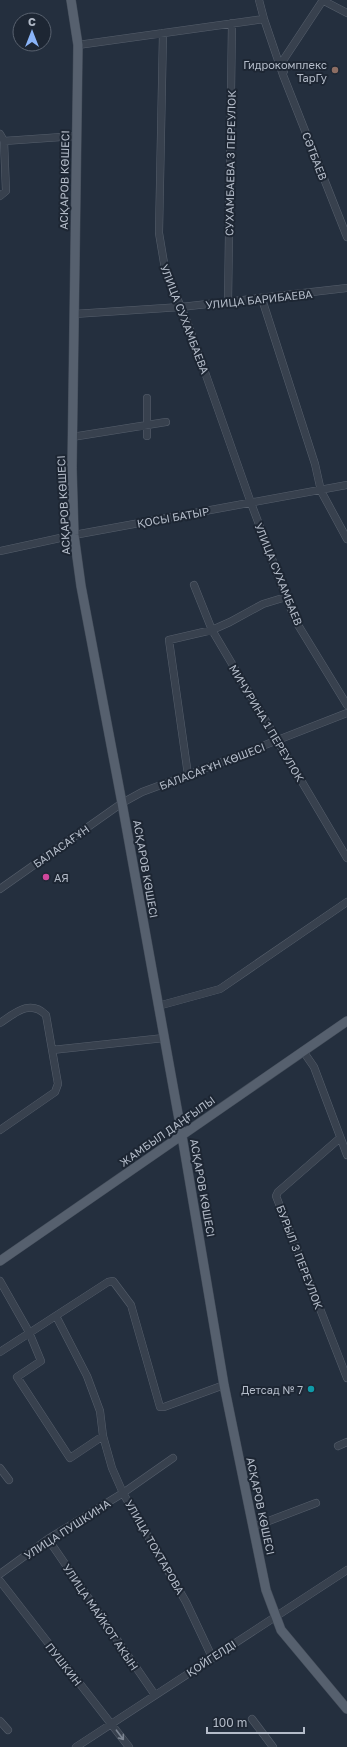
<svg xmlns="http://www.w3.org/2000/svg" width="347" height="1747" viewBox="0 0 347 1747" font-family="'Golos Text',sans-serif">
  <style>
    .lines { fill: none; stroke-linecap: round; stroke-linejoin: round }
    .minor-casing { stroke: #565f6c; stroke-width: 8 }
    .major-casing { stroke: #414a57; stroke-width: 10 }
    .minor { stroke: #38414e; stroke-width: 7 }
    .major { stroke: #56606e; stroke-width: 9 }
    .oneway { stroke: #7c8592 }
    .education-dot { fill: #8d6e63; stroke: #1d2633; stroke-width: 1.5 }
    .hotel-dot { fill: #d1479c; stroke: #1d2633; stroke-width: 1.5 }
    .culture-dot { fill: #0f9aa8; stroke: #1d2633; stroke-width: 1.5 }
    .labels { text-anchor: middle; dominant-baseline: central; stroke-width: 4; stroke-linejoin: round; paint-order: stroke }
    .poi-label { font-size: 11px; fill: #b4bcc9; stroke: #1d2633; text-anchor: end }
    .street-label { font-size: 11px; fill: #b4bcc9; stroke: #1d2633 }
  </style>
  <rect width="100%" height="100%" fill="#242f3e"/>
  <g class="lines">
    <defs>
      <path id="minor" d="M259 0 264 19 283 75 347 237
        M322 0 347 13
        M163 33 159 233 165 269 188 324 251 503 295 620 347 705
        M78 45 264 19
        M284 71V59L323 0
        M0 134 4 141 76 136
        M0 196 6 191 4 141
        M262 299 315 464 321 491 347 539
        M228 303 232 23
        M74 314 181 307 347 288
        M147 436V398
        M72 437 166 422
        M0 551 74 535 347 485
        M194 585 212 630 347 858
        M188 775 169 640 212 630 230 622 263 604 286 597
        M0 889 122 803 142 792 188 775 347 713
        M158 1006 220 989 347 902
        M0 1023C15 1013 30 999 46 1015L58 1084 55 1092 0 1130
        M52 1050 164 1038
        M303 1051 314 1067 347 1155
        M340 1138 278 1192 276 1196 347 1378
        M0 1281 29 1332 41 1361 17 1377 70 1458 103 1436
        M56 1316 87 1376 100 1411 103 1436 112 1468 123 1493 186 1602 212 1657
        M0 1352 108 1282 113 1281 131 1305 160 1407H164L224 1385
        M338 1446 347 1442
        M0 1468 9 1480
        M253 1527 316 1503
        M48 1539 155 1695
        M0 1574 48 1539 123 1493 173 1458
        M0 1581 129 1747
        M252 1719 273 1747
        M0 1721 8 1730
        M76 1747 347 1570"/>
      <path id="major" d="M71 0 78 45 72 468 74 535 81 586 122 803 182 1136 224 1385 266 1590 281 1630 347 1709
        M0 1261 347 1021"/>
    </defs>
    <use href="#minor" class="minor-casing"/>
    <use href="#major" class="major-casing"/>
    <use href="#minor" class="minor"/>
    <use href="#major" class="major"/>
  </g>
  <defs><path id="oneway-shaft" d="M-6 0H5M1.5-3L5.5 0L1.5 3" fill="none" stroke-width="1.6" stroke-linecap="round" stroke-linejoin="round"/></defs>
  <use class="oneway" href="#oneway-shaft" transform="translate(120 1735) rotate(53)"/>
  <circle class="education-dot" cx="335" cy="70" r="4"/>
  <circle class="hotel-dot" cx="46" cy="877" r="4"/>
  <circle class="culture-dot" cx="311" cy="1389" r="4"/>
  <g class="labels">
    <g class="poi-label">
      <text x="327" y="64">Гидрокомплекс<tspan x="327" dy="13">ТарГу</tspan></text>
      <text x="54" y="877" text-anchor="start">АЯ</text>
      <text x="303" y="1389">Детсад № 7</text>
    </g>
    <g class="street-label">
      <text transform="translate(315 156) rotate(69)">СӘТБАЕВ</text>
      <text transform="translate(230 163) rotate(-89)">СУХАМБАЕВА 3 ПЕРЕУЛОК</text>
      <text transform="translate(64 180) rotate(-89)">АСҚАРОВ КӨШЕСІ</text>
      <text transform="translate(259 299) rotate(-6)">УЛИЦА БАРИБАЕВА</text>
      <text transform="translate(185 319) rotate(69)">УЛИЦА СУХАМБАЕВА</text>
      <text transform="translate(63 505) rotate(-93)">АСҚАРОВ КӨШЕСІ</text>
      <text transform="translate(173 517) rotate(-10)">ҚОСЫ БАТЫР</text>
      <text transform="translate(279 574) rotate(68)">УЛИЦА СУХАМБАЕВ</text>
      <text transform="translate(267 723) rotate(59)">МИЧУРИНА 1 ПЕРЕУЛОК</text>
      <text transform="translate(212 766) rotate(-21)">БАЛАСАҒҰН КӨШЕСІ</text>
      <text transform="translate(61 846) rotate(-35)">БАЛАСАҒҰН</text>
      <text transform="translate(146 869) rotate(80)">АСҚАРОВ КӨШЕСІ</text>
      <text transform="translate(167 1131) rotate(-35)">ЖАМБЫЛ ДАҢҒЫЛЫ</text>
      <text transform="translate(203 1188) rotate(80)">АСҚАРОВ КӨШЕСІ</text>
      <text transform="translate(300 1257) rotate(69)">БУРЫЛ 3 ПЕРЕУЛОК</text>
      <text transform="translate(261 1506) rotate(78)">АСҚАРОВ КӨШЕСІ</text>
      <text transform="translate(67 1529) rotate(-33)">УЛИЦА ПУШКИНА</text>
      <text transform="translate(155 1547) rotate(60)">УЛИЦА ТОХТАРОВА</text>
      <text transform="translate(101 1617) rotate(56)">УЛИЦА МАЙКОТ АКЫН</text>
      <text transform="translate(211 1658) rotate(-33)">ҚОЙГЕЛДІ</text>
      <text transform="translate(64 1664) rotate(52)">ПУШКИН</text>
    </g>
  </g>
  <g transform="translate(32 32)"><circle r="19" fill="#1d2633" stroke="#59626f"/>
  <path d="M0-3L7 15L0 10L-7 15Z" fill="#8ab4f8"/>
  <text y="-6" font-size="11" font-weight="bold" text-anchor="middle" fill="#b4bcc9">С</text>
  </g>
  <path d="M207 1727v6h97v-6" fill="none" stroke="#b4bcc9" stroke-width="2"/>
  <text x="213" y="1727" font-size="12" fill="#b4bcc9" stroke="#1d2633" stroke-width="3" paint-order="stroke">100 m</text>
</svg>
